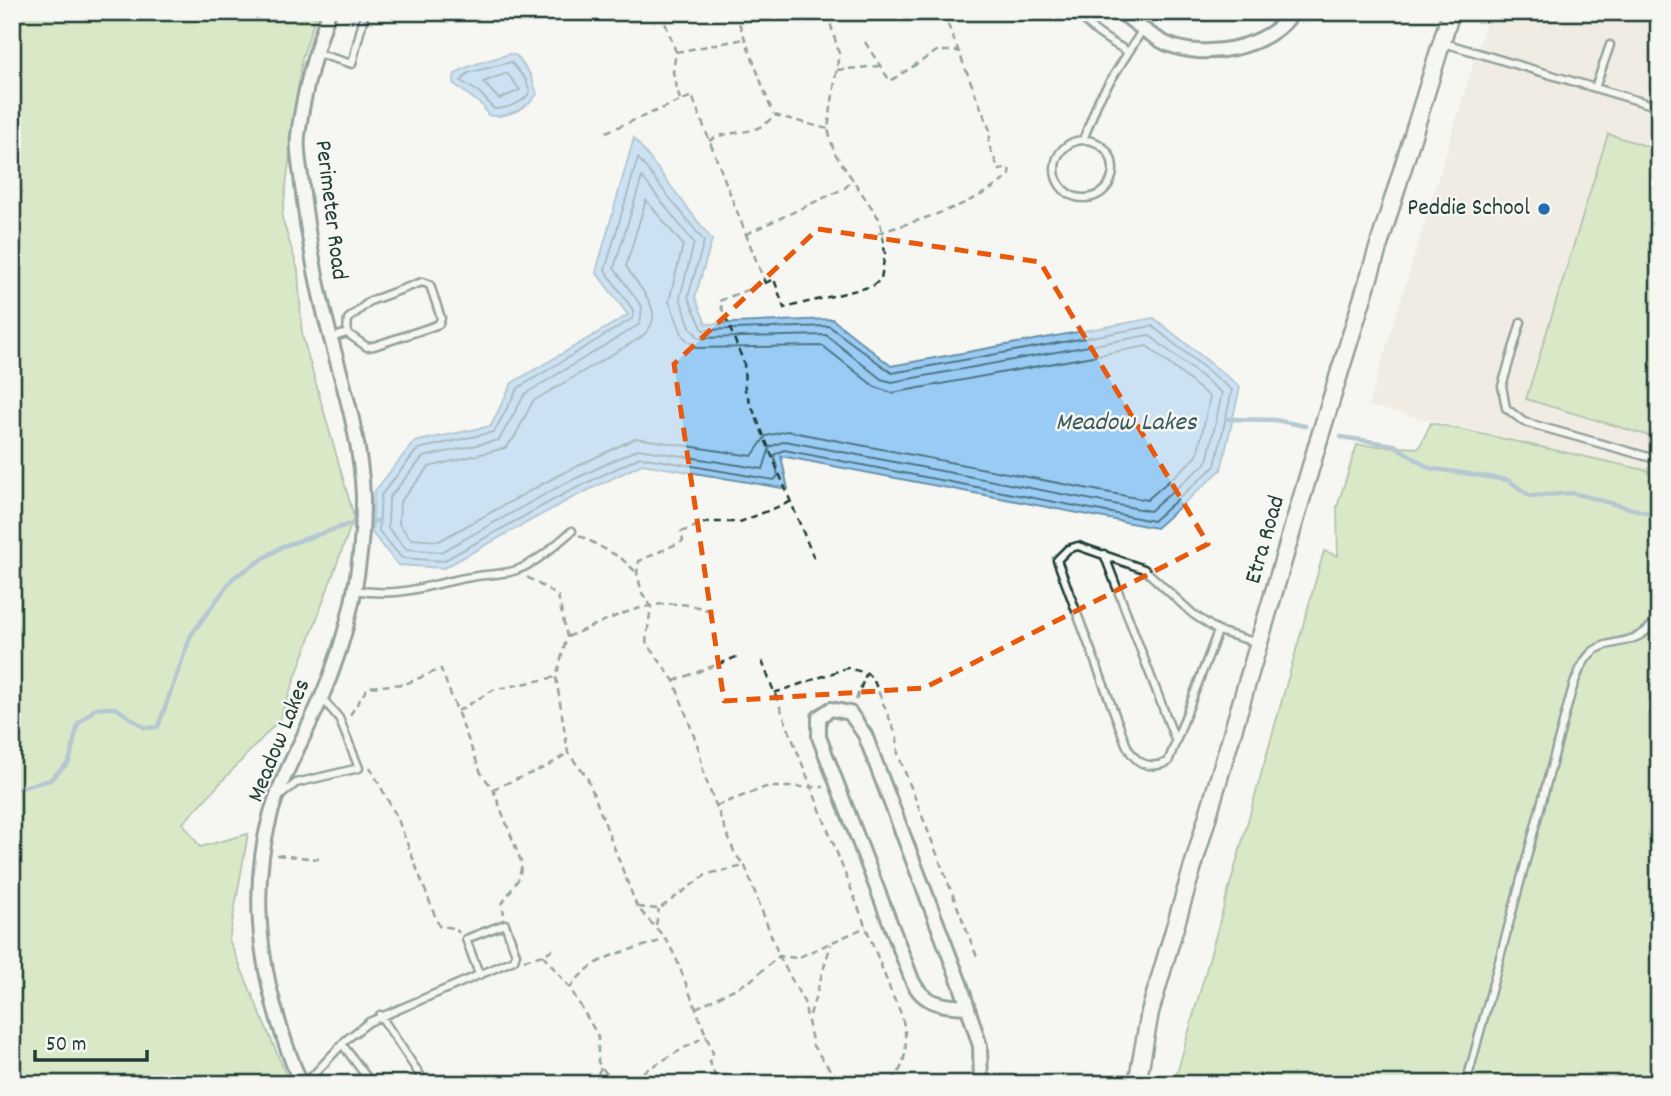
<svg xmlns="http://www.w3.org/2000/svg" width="1671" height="1096" viewBox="0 0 1671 1096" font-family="Dekko,sans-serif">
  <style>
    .built { fill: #ebe1d1 }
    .green { fill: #b7da95; stroke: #6b8c64; stroke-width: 2 }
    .water { fill: #99cbf5; stroke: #6892a8; stroke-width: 2 }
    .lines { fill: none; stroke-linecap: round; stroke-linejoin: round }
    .shore { stroke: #507681; stroke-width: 2 }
    .stream { stroke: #6892a8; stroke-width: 4.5 }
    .service-casing { stroke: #1f3d34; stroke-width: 11 }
    .minor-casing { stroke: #1f3d34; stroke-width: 18 }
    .secondary-casing { stroke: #1f3d34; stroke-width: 21 }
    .path { stroke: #1f3d34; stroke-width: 2.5; stroke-dasharray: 7 5; stroke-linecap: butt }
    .service { stroke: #f6f6f2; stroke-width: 6 }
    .minor { stroke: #f6f6f2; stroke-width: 12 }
    .secondary { stroke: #f6f6f2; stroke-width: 16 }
    .marked { fill: none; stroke: #e8590c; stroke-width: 5; stroke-dasharray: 14 9; stroke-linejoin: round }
    .poi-dot { fill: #1f6fb2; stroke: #f6f6f2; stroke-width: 2.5 }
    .labels { text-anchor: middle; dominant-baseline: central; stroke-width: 5; stroke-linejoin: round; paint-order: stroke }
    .poi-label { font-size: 24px; fill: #1f3d34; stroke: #f6f6f2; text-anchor: end }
    .street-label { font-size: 24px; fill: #1f3d34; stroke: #f6f6f2 }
    .water-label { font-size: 26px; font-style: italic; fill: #37595b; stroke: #f6f6f2 }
  </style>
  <rect width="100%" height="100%" fill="#f6f6f2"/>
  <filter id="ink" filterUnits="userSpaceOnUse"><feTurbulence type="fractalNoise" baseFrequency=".0143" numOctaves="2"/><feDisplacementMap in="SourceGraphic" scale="14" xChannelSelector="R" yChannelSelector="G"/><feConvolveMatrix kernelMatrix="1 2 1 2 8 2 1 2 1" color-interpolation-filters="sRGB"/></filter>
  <g filter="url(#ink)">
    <path class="built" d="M1489 12H1659V473L1368 406Z"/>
    <path class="green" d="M12 12H317L302 58 282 218 298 270 302 335 354 517 280 719 183 823 200 847 248 834 229 940 290 1084H12Z
      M1608 134 1659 150V439L1526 399Z
      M1431 423 1659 473V1084H1174L1324 551 1338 556 1337 507 1357 445 1419 448Z"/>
    <path class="water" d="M509 54 517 56 531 76 537 94C528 108 506 119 488 115L483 106 453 83 455 74C470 63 491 61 509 54Z
      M634 138 712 240 695 297 706 324 832 319 891 366 1154 318 1240 387 1221 470 1156 528 781 456 788 489 642 464 570 499 444 568 398 565 372 533 374 492 414 442 491 426 512 383 628 315 596 272Z"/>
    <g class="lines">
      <path class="shore" d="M511 62 526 80 530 92C524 103 505 109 494 109L480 93 461 81 468 73Z
        M507 73 520 90 499 99 483 82Z
        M638 158 704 241 688 297 703 330 829 326 892 373 1152 326 1232 390 1215 466 1153 521 784 450 774 455 778 476 774 480 640 457 566 493 443 561 402 558 379 531 381 495 418 449 494 432 518 388 633 318V310L605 270Z
        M642 177 694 243 680 298 691 329 699 338 826 335 881 379 892 382 1149 335 1222 393 1207 462 1150 511 785 441 770 447 763 469 638 449 562 485 441 552 406 549 388 528 389 498 423 457 499 440 525 394 640 324 642 307 614 268Z
        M646 200 683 245 669 301 683 336 696 348 823 346 875 387 892 393 1147 346 1210 397 1197 456 1147 500 787 431 766 436 752 456 636 438 557 476 439 541 411 539 399 524 400 502 429 467 505 448 514 438 533 401 640 338C671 315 639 289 626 266Z"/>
      <path class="stream" d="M1228 419 1275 420 1305 426
        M1341 437 1394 445 1429 468 1508 480 1530 496 1573 493 1659 516
        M12 790 50 780 69 762 78 724 96 708H116L145 728 158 727 191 635 233 578 283 546 347 525 378 521"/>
      <defs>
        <path id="service" d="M1081 12C1086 30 1113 42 1128 52
          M1444 43 1659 107
          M316 53 352 64 365 12
          M1595 88 1610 45
          M1083 140 1099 99 1143 29
          M1055 169a29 29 0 1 1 58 0a29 29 0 1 1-58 0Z
          M1521 322 1502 386 1506 408 1524 422 1659 460
          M331 338 347 333 348 319 370 301 422 282 430 285 441 318 439 324 431 327 374 346 367 347 347 333
          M1104 554 1176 742
          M354 590C404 598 424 585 471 577 486 574 505 575 519 569 539 561 555 545 572 531
          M1218 631 1168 762C1149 770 1135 764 1126 744L1057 560 1068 549 1078 546 1144 569 1193 614 1218 631 1258 643
          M280 796 296 783 359 768 339 718 322 698
          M380 1015 426 1084
          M342 1044 372 1084
          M305 1084 347 1039 369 1022 514 960 516 954 505 924 466 939 479 974
          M1466 1084 1561 730C1568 707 1574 670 1591 653 1609 636 1645 650 1659 612"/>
        <path id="minor" d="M1120 12C1134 22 1149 35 1165 43 1203 61 1269 49 1293 12
          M967 1007C942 1006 923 1004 912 980L819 737V717L831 709 850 713 865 735 961 986 980 1046 981 1084
          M301 1084C265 998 245 905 271 813 282 775 304 738 320 701 348 638 364 565 363 496 361 442 345 391 331 339 317 288 308 238 302 186 301 170 296 152 298 136 303 95 315 51 329 12"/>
        <path id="secondary" d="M1137 1084 1150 1012 1162 971 1319 439 1451 12"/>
      </defs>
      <use href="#service" class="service-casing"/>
      <use href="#minor" class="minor-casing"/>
      <use href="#secondary" class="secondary-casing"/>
      <path class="path" d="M661 12 676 52 673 72 680 100
        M735 12 773 114
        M12 19 18 12
        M865 42 890 81 937 51H958
        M676 52 744 39
        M837 70 879 66
        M606 132 692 96 765 283 719 301 744 363 745 390 815 561
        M709 141C732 127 756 139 774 115L828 129
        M746 234 845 188 853 179
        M867 237C915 220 972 208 1010 175L1009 168 999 170 988 143 991 133 943 12
        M765 283 774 279 784 308 873 286 881 279 885 253 880 220 834 152 828 129 839 53 827 12
        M790 502 740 522H707L681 532 683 541 639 561 637 573 642 593 651 607 646 642 674 681 699 750 704 775 735 854 745 866 779 956 804 1002 813 1046 831 1071 850 1084
        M579 535 621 558 637 573
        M527 577 558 596 567 637 556 677 568 753 587 777 637 907 666 939 676 958 713 1053 710 1062 718 1084
        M567 637C615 617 658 591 710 611
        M762 661 894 999C908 1021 914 1071 885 1084
        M674 681 739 656
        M774 693 847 668 867 673 874 681 897 737 898 754 977 957
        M856 700 866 674
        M458 711 493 690 556 677
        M350 715 368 687 405 684 441 669 481 773 493 789 522 864 519 878 502 904 504 914
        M370 767 397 817 439 926 455 928 459 933
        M493 789 546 767 568 753
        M716 806 766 787H824
        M277 855 319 859
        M638 907 659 909 707 874 745 866
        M656 925 659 909
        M543 955 570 988 594 1029 598 1037V1062L614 1084
        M524 960 543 955 555 948
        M570 988C596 952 627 953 666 939
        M696 1008 750 981 779 956 797 958 866 927
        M810 1015 831 944
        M592 1084 601 1068
        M622 1084 707 1035"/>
      <use href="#service" class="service"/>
      <use href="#minor" class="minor"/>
      <use href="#secondary" class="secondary"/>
    </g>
  </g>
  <path d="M0 0H1671V1096H0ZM818 229 1040 262 1208 544 924 688 724 701 674 364Z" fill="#f6f6f2" fill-opacity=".55" fill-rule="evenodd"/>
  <path class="marked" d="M818 229 1040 262 1208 544 924 688 724 701 674 364Z"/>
  <circle class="poi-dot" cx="1544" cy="209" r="7"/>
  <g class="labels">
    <g class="poi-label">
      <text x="1530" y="209">Peddie School</text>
    </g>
    <g class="street-label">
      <text transform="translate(330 210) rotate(83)">Perimeter Road</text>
      <text transform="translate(1266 540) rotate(-74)">Etra Road</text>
      <text transform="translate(280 741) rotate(-68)">Meadow Lakes</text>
    </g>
    <g class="water-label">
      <text x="1126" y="423">Meadow Lakes</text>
    </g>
  </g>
  <rect width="1671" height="1096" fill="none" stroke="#f6f6f2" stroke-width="42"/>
  <rect x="21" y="21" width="1629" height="1054" fill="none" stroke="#1f3d34" stroke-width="2.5" filter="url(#ink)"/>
  <path d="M35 1050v10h112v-10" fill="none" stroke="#1f3d34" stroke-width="3.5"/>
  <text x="46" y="1050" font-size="21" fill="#1f3d34" stroke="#f6f6f2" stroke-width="5" paint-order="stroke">50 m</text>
</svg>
